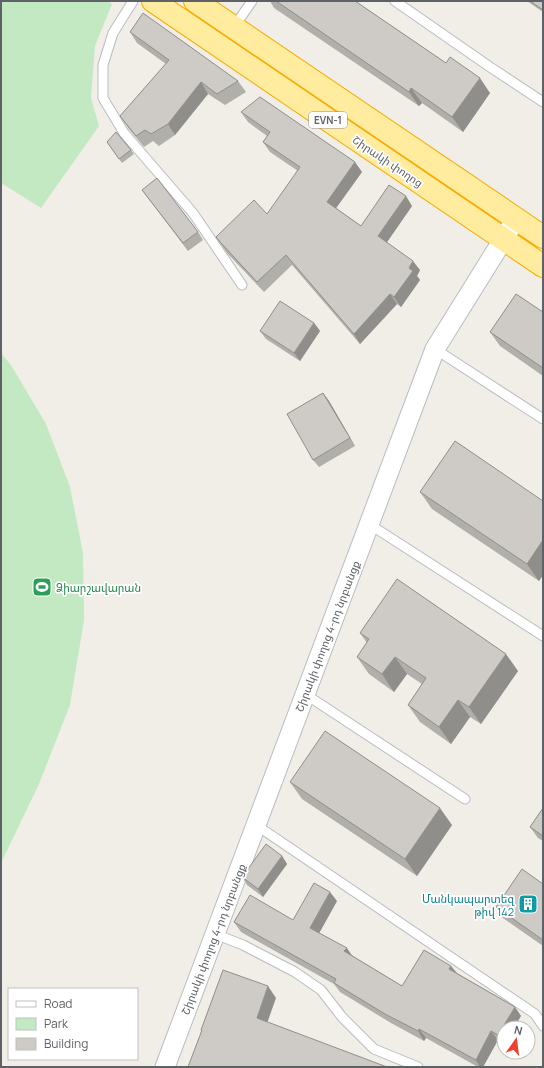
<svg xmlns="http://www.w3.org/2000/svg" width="544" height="1068" viewBox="0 0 544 1068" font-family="Manrope,'Noto Sans Armenian',sans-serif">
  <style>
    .green { fill: #c3e9c3 }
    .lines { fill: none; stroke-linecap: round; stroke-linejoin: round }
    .service-casing { stroke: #b9bcc0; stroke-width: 11 }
    .minor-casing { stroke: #b9bcc0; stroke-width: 21 }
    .trunk-casing { stroke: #f7ad00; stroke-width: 24 }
    .service { stroke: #fff; stroke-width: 9 }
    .minor { stroke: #fff; stroke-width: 19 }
    .trunk { stroke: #ffec9e; stroke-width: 22 }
    .wall { fill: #b1afaa }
    .shaded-wall { fill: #908e8b }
    .building { fill: #cecbc6; stroke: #908e8b }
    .labels { text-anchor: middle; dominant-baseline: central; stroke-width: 3.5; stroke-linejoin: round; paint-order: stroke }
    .shield { fill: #fff; stroke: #8e9195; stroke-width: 1 }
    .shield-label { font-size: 10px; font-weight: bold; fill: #5e6267 }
    .street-label { font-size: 11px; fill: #5e6267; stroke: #fff }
    .leisure-label { font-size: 11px; fill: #27864d; stroke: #fff; text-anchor: start }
    .culture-label { font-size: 11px; fill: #0d838f; stroke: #fff; text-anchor: end }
  </style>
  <rect width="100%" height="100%" fill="#f1eee7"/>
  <path class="green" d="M1 1H108L112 4 95 46 91 98 99 126 41 208 1 183Z
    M1 353 11 365 46 424 70 487 83 553 84 620 70 705 39 784 1 863Z"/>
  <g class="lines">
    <defs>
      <path id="service" d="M133 1 113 33 103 65V98L124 133 193 213 242 285
        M395 1 490 67 543 102
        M234 27 252 1
        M435 349 543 419
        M369 524 543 636
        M305 694 465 799
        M256 825 535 1014 543 1026
        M215 934 243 945 295 972 321 990 342 1017 374 1049 418 1067"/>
      <path id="minor" d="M165 1067 435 349 516 219"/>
      <path id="trunk" d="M153 1 543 266
        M195 1 543 237"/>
    </defs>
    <use href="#service" class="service-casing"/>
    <use href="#minor" class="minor-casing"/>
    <use href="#trunk" class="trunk-casing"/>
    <use href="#service" class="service"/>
    <use href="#minor" class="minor"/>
    <use href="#trunk" class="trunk"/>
  </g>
  <path class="wall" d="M270 1H355L490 93 463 132 422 103 419 106 274 8Z
    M527 1H543V12Z
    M130 32 238 81 246 92 225 105 208 94 175 135 159 146 153 141 144 147 129 129 120 116 166 64 137 43Z
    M241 112 362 172 336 208 361 226 412 206 387 242 420 270 417 276 420 280 401 307 397 304 360 344 292 265 264 292 227 253 216 237 267 214 298 171 270 152 263 142 267 136 248 122Z
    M107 142 131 150 134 154 122 163Z
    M142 190 198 232 203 240 188 251Z
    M543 312V376L500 346 490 332Z
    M314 323 320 331 300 361 266 339 260 331Z
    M323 393 329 401 355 446 319 467 313 460Z
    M420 492 543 501V575L539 581 432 509Z
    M360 633 518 671 481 724 470 717 451 744 420 722 408 705 422 684 407 674 394 692 369 674 357 657 367 643Z
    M290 782 452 825 417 876 302 799Z
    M543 808V841L538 838 530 827Z
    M282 856 287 864 263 897 247 885 242 877Z
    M543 884V946L503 918 496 907Z
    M337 901 319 933 353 956 402 986 451 966 457 973 515 1007 521 1016 504 1028V1044L498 1040 483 1067H478L426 1038 424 1041 391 1023 340 992 334 984 241 932 234 922 293 920Z"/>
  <path class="shaded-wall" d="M480 78 490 93 463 132 452 117Z
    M201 82 208 94 175 135 168 124Z
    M411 88 422 103 419 106 409 92Z
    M355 162 362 172 334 211 327 202Z
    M406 196 412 206 385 245 378 236Z
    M413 261 420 270 417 276 420 280 401 307 394 297 409 268Z
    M390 294 397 304 360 344 354 334Z
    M314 323 320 331 300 361 294 353Z
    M323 393 329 401 355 446 350 438Z
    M543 540V575L539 581 527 564Z
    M506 654 518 671 481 724 469 707Z
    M395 657 407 674 394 692 382 674Z
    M458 700 470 717 451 744 439 727Z
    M440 808 452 825 417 876 405 859Z
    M282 856 287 864 263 897 258 889Z
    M330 892 337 901 317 937 310 928Z
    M347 948 353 957 344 951Z
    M451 966 458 975 449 969Z
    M268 986 276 998 265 1029 257 1018Z
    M515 1007 521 1016 514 1028H504V1043L498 1035Z
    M419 1029 426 1038 424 1041 418 1031Z
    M491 1031 498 1040 483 1067H480L476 1060Z"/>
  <path class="building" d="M276 1H355L446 63 450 57 480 78 452 117 411 88 409 92Z
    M530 1H543V10Z
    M143 13 238 81 217 94 201 82 168 124 151 134 145 130 136 136 120 116 169 60 130 32Z
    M260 97 355 162 327 202 361 226 389 185 406 196 378 236 413 261 409 268 413 271 394 297 390 294 354 334 286 255 257 282 221 243 216 237 254 200 267 214 300 167 263 142 270 132 241 112Z
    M116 132 131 150 119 159 107 142Z
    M157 178 198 232 183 243 142 190Z
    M516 294 543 312V368L490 332Z
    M280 301 314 323 294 353 260 331Z
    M323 393 350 438 313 460 287 414Z
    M455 441 543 501V540L527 564 420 492Z
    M397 579 506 654 469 707 458 700 439 727 408 705 426 678 395 657 382 674 357 657 369 639 360 633Z
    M325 731 440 808 405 859 290 782Z
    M543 808V836L530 827Z
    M266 844 282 856 258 889 242 877Z
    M522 869 543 884V940L496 907Z
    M314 883 330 892 310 928 347 948 344 951 402 986 424 950 451 966 449 969 515 1007 498 1035 491 1031 476 1060 419 1029 418 1031 385 1014 334 983 336 979 234 922 250 895 293 920Z
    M223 970 268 986 257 1018 387 1067H188L202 1030H201Z"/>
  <defs>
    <symbol id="stadium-square" viewBox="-11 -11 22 22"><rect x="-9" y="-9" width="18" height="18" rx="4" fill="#2e9e5b" stroke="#fff"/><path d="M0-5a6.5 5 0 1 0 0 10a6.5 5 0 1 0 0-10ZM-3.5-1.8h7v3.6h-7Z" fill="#fff"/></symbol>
    <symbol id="building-square" viewBox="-11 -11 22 22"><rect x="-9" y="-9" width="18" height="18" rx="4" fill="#0f9aa8" stroke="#fff"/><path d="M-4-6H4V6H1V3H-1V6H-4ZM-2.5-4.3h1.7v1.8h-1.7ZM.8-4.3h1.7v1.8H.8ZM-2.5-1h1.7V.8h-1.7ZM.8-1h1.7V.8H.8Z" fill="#fff"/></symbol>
  </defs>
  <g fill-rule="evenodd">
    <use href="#stadium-square" x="31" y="576" width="22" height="22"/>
    <use href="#building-square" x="517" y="893" width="22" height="22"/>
  </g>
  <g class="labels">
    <rect class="shield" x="309" y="112" width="38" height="16" rx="3"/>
    <g class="shield-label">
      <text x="328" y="120">EVN-1</text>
    </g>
    <g class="street-label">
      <text transform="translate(388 161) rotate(34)">Շիրակի փողոց</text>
      <text transform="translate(327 636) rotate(-69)">Շիրակի փողոց 4-րդ նրբանցք</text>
      <text transform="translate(213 939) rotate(-69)">Շիրակի փողոց 4-րդ նրբանցք</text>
    </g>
    <g class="leisure-label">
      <text x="56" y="587">Ձիարշավարան</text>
    </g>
    <g class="culture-label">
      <text x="514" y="898">Մանկապարտեզ<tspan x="514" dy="13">թիվ 142</tspan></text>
    </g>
  </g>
  <rect width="544" height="1068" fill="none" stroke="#5e6267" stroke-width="4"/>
  <rect x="8" y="988" width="130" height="72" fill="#ffffff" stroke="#bfc0c2"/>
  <rect x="16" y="1001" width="20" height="6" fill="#ffffff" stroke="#bfc0c2"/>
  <text x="44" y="1008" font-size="12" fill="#5e6267">Road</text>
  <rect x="16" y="1018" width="20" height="12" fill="#c3e9c3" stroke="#bfc0c2"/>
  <text x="44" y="1028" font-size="12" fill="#5e6267">Park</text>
  <rect x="16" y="1038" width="20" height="12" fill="#cecbc6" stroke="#bfc0c2"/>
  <text x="44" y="1048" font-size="12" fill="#5e6267">Building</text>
  <g transform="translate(516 1040) rotate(14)"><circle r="19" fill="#ffffff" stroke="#bfc0c2"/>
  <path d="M0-3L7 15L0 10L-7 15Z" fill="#ef3f2e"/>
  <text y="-6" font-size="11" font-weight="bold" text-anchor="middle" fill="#5e6267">N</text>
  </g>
</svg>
